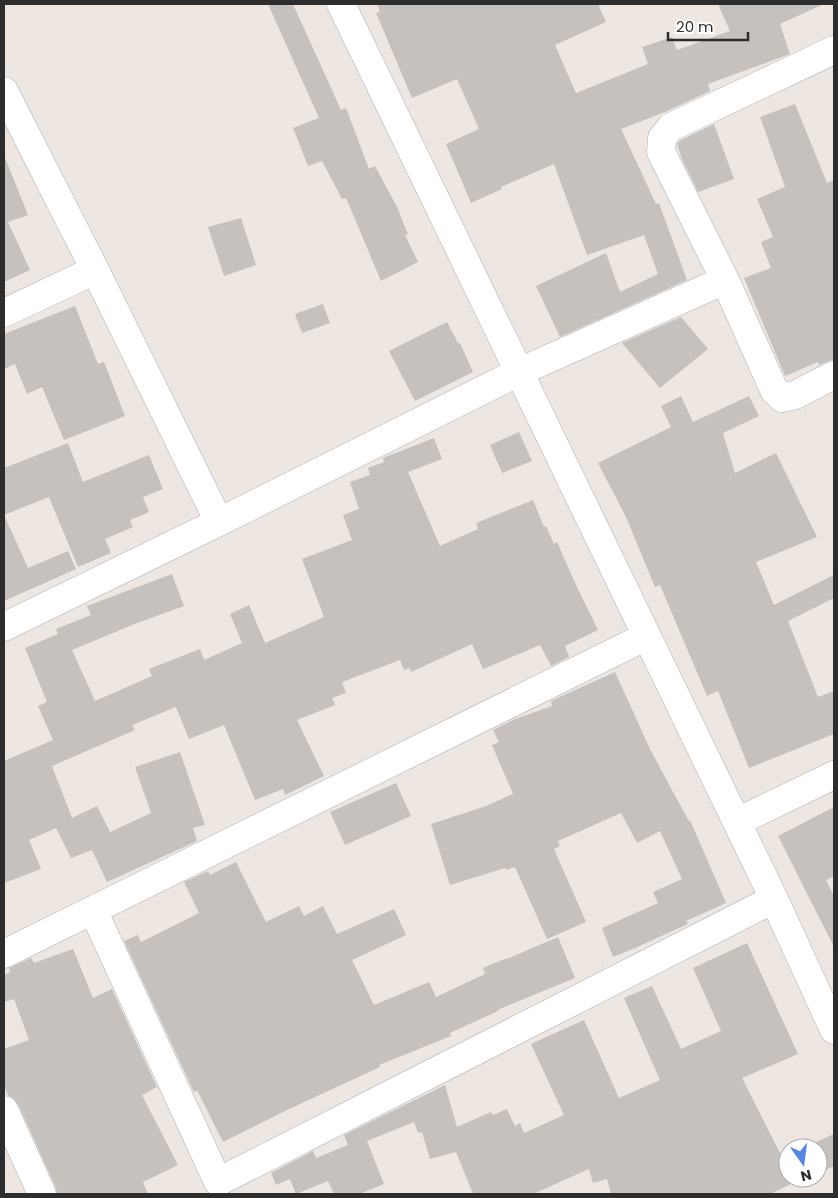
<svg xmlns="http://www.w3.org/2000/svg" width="838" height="1198" viewBox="0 0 838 1198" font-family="Poppins,sans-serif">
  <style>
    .building { fill: #c6c1bc }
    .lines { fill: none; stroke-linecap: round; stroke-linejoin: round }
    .minor-casing { stroke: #aeb1b8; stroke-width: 29 }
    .minor { stroke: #fff; stroke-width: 28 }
  </style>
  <rect width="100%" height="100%" fill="#ede6e1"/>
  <path class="building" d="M268 4H293L341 110 346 108 369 169 375 166 397 207 408 234 405 235 418 262 381 281 346 198 342 199 322 161 308 166 293 128 319 118Z
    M377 4H598L606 22 555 45 576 93 648 64 642 47 672 37 677 50 730 31 718 4H824L780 24 790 54 708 84 710 91 665 112 621 129 656 204 659 203 687 280 560 337 536 286 606 253 620 292 658 274 644 235 587 255 554 164 501 187 502 189 471 203 446 144 479 129 457 79 412 98 376 13 380 12Z
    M795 104 827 183 834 180V359L819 365 818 362 785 376 744 278 771 268 761 242 773 237 757 199 785 187 760 117Z
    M714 124 734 179 698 192 682 159 677 144 681 140Z
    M4 155 28 215 8 222 30 270 4 282Z
    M241 218 256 265 224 276 208 227Z
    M323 304 330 323 302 333 295 314Z
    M75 306 98 364 104 362 125 416 64 440 42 387 27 394 15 364 4 369V334Z
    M681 317 708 349 660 388 622 343Z
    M447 322 458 343H460L473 372 415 401 389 351Z
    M681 396 693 422 749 396 759 416 723 433 735 473 776 453 817 537 756 562 774 605 834 575V598L788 621 818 697 834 691V734L749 768 718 691 707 696 660 585 655 587 626 517 598 463 671 427 661 406Z
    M519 432 532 461 502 473 490 445Z
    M434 438 442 459 408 472 440 546 478 529 476 523 533 500 544 527 546 526 554 544 557 542 576 585 598 630 565 646 569 657 551 666 540 645 483 669 472 644 411 672 410 668 404 670 400 660 342 682 346 693 332 698 335 705 297 720 324 776 285 795 283 789 255 800 224 725 189 739 176 707 132 725 135 730 52 766 72 818 97 806 110 832 151 813 135 767 180 752 205 825 193 828 197 841 107 882 92 850 71 858 56 828 29 840 41 869 4 883V761L53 740 38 706 47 702 25 648 58 634 56 629 91 615 87 606 172 574 184 606 137 623 72 650 95 701 152 676 149 669 200 649 204 660 242 643 230 614 249 605 265 643 324 617 302 559 352 540 343 515 359 509 350 482 370 475 368 468 384 462 383 458Z
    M68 443 83 482 149 455 163 489 143 497 149 512 130 520 133 527 105 539 111 553 78 567 49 497 4 515 28 568 68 551 76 569 4 601V468Z
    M615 672 650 749 673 792 689 821 690 820 726 903 686 921 688 924 635 948 613 957 602 928 658 903 653 892 682 879 660 831 637 843 621 813 558 841 560 846 554 849 586 922 547 939 515 867 506 870 505 868 450 885 431 824 486 806 513 794 492 745 499 742 493 730 515 719 552 706 551 701Z
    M396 783 411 816 345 845 330 812Z
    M834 807V876L826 880 834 896V947L778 836Z
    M236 862 266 922 299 906 304 916 323 906 337 934 394 909 406 935 352 960 374 1005 429 982 436 997 485 974 483 968 507 958V959L558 937 575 978 497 1010 498 1011 450 1033 451 1036 379 1065 380 1067 287 1110 223 1142 197 1090 194 1092 124 941 138 935 141 942 199 913 184 882 208 871 210 875Z
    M747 943 798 1054 742 1078 782 1157 788 1155V1178H808L804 1180 803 1178 770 1194H611L607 1179 593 1183 589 1169 533 1194H473L456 1152 430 1159 422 1132 418 1133 414 1122 367 1141 384 1184 359 1194H334L328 1181 296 1194 290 1179 276 1185 271 1173 313 1151 316 1158 348 1145 344 1135 445 1085 457 1127 491 1112 493 1115 507 1109 515 1126 520 1123 524 1133 564 1115 531 1044 584 1020 619 1098 660 1080 624 998 652 986 681 1049 721 1031 693 968Z
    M73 949 93 998 112 989 157 1087 142 1095 178 1165 143 1182 148 1194H57L56 1188 18 1104 13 1098 8 1095 4 1085V1049L29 1040 14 999 4 1002V975L10 972 9 968 31 958 34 963Z
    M834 1134V1166L818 1174V1148H803Z"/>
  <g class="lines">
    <defs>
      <path id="minor" d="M341 4 774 899 834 1030
        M834 50 671 127 662 138 661 152 725 280 774 390 782 398 795 395 834 375
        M4 91 95 270 219 522
        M4 313 95 270
        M4 627 219 522 519 372 725 280
        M737 822 834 775
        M93 910 218 1182 774 899
        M4 954 647 636
        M4 1110 42 1194"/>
    </defs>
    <use href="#minor" class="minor-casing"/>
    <use href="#minor" class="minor"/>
  </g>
  <rect width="838" height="1198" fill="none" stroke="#2d2d2d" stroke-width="10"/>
  <g transform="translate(803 1163) rotate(166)"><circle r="24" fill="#ffffff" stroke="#ababab"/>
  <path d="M0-4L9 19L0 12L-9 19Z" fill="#5586e6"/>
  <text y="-8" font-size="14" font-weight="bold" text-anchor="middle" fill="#2d2d2d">N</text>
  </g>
  <path d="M668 32v8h80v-8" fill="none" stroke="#2d2d2d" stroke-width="2.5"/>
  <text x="676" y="32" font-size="15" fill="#2d2d2d" stroke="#ffffff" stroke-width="4" paint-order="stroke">20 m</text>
</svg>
